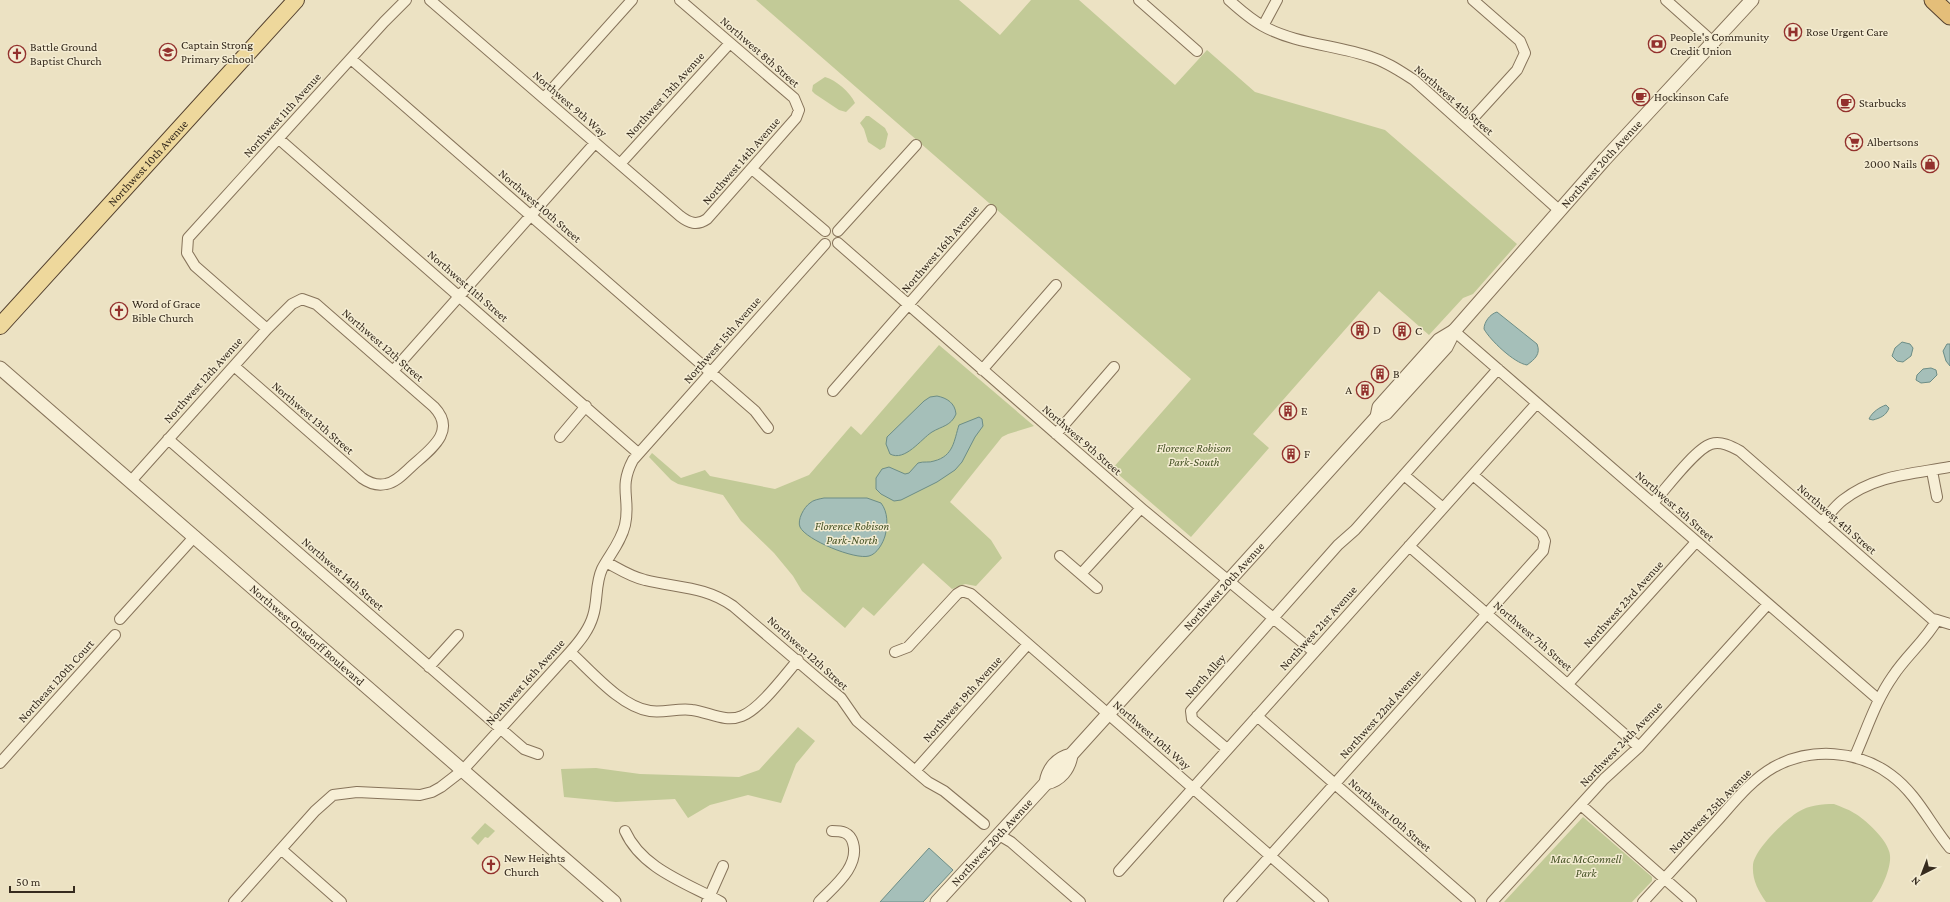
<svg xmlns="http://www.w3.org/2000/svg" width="1950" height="902" viewBox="0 0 1950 902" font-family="'Crimson Pro',serif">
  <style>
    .green { fill: #c2ca97 }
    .water { fill: #a5bfb9; stroke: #6c8d86 }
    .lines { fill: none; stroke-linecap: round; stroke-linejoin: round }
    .minor-casing { stroke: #86735a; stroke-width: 12 }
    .tertiary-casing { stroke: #86735a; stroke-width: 15 }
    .primary-casing { stroke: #54412f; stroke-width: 18 }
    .trunk-casing { stroke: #54412f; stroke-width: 19 }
    .minor { stroke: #f7efd6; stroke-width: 10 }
    .tertiary { stroke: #f7efd6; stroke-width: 13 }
    .primary { stroke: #eed89c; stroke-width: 16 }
    .trunk { stroke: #e4be79; stroke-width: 17 }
    .labels { text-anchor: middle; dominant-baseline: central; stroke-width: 3; stroke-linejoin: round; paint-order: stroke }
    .poi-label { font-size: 12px; fill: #362b1e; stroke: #f4ecd2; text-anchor: start }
    .street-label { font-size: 12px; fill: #362b1e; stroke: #f4ecd2 }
    .park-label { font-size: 12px; font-style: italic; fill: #455225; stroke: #f4ecd2 }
  </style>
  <rect width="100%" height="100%" fill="#ece2c3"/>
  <path class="green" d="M756 0H959L1000 35 1031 0H1079L1175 85 1207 50 1255 92 1385 130 1517 244 1473 294 1463 298 1429 335 1379 291 1253 434 1269 448 1191 537 1112 469 1191 379Z
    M825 77C836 80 850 92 855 103L846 112 839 110 815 94 812 91 813 85Z
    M866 116H869L885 128 888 134 885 147 880 150 868 142 864 129 860 123Z
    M939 345 1034 426 1008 434 1002 437 950 502 991 540 1002 558 976 586 965 584 952 589 923 563 874 616 863 607 845 628 802 591 793 576 774 553 741 521 723 495 678 484 671 480 649 457 652 453 681 478 705 470 710 476 775 489 809 475 851 426 861 435Z
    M798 727 815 741 796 764 781 803 748 795 710 805 688 818 675 799 616 802 564 797 561 769 596 768 640 774 739 777 759 770Z
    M1834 804C1841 807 1848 809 1854 813 1865 819 1886 839 1889 851 1894 864 1881 891 1872 902H1766C1758 890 1752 880 1753 865 1754 850 1785 820 1798 812 1809 805 1822 804 1834 804Z
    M1583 817 1652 877V881L1632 902H1504Z
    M485 823 495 831 488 838 485 837 478 845 471 838Z"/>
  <path class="water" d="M1497 312 1537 344C1541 354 1535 359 1527 365 1514 363 1490 340 1484 329 1484 322 1490 314 1497 312Z
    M1902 342 1910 344 1913 348 1911 356 1903 362 1897 361 1892 356 1895 348Z
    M1947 344H1950V366L1946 361 1943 351Z
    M1931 368 1936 370 1937 375 1930 382 1921 383 1916 380 1917 375 1923 369Z
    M937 396C947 398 955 403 956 414 951 426 942 426 932 432 921 439 905 462 890 454L886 444 887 437 924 401 930 397Z
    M1886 405 1889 408C1886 416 1880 418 1873 420L1869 419C1872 412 1880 407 1886 405Z
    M979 417 982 419 983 426 975 437 962 462 955 470 937 482 901 500 894 501 881 494 876 489V478L882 469 889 467 905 474 909 473 918 463C924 461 929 463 934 461 954 456 954 440 959 425Z
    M824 498H867L881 503C888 512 888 525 885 536 883 543 877 554 869 556 855 560 806 540 800 527 797 520 804 507 810 503 813 500 819 499 824 498Z
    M929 848 953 870 923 902H880Z"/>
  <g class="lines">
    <defs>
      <path id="minor" d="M430 0 680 216C689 223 697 226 707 219L796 118 799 110 794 98 680 0
        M1139 0 1197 51
        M1229 0C1239 9 1250 19 1263 26 1295 44 1336 45 1371 57 1387 62 1400 71 1414 80L1560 211
        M1666 0 1713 42
        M1263 26 1277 0
        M351 59 755 411 768 428
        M544 98 632 0
        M1466 126 1517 70 1525 53 1520 41 1473 0
        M279 139 638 453
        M620 164 730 43
        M752 169 825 231
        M838 231 916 145
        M838 243 1141 508 1314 652
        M267 329 195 266 187 253 188 238 384 22 406 0
        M1454 331 1879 700
        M982 370 1056 285
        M393 371 595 143
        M833 391 991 210
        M1056 434 1114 367
        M560 437 586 406
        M168 439 501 729 524 749 538 754
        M1932 471 1937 497
        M1404 475 1443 508
        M131 481 267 329 292 304 302 299 316 304 434 407C457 431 431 449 413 465 405 472 397 482 386 484 377 486 369 483 362 478L234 366
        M1653 503C1665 490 1695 449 1711 444 1721 441 1731 446 1740 451L1932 619 1937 620
        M1822 522C1829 515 1835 506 1843 500 1875 475 1912 474 1950 467
        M1409 546 1639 747
        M1060 556 1097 588
        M606 562C619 569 631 577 645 580 677 588 705 586 733 606L830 689 841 698 857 721 928 782 944 791 984 824
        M1081 574 1141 508
        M120 619 195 536
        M570 652C591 671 621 707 650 711 664 713 678 708 692 710 709 712 725 723 742 716 760 709 785 675 798 660
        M895 652 908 647 957 594 962 591 971 594 1323 902
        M429 667 458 635
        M1568 684 1696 542
        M1257 716 1470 902
        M1227 749 1192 719 1191 711 1338 545 1355 530 1498 369
        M1855 756C1867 729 1876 700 1893 676 1906 656 1925 641 1937 620L1950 624
        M0 763 115 635
        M915 771 1028 644
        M1581 805 1691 902
        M625 831C642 869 687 883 721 902
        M999 835 1011 842 1080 902
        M282 850 341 902
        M1119 871 1537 403
        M234 902 315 811 333 795 357 792 420 795 432 792 441 787 463 770 570 652C580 641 589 630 593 616 598 601 595 584 602 569 610 554 621 542 625 525 631 499 618 488 633 460L825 244
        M707 902 723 866
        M819 902C833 887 860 867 853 843 850 832 842 831 832 831
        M1229 902 1543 551 1545 541 1542 534 1473 475
        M1492 902 1604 779 1639 747 1768 604
        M1643 902C1668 875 1692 848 1717 821 1734 802 1751 780 1774 767 1811 747 1858 750 1891 775 1917 794 1930 824 1950 848"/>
      <g id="tertiary">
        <path id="s1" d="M0 368 614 902"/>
        <path d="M1377 417 1379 407 1439 340 1454 331"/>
        <path d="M1046 783C1060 780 1069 769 1071 755"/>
        <path id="s2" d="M937 902 1046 783C1048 769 1057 758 1071 755L1377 417 1386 413 1446 347 1454 331 1604 160 1752 0"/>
      </g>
      <g id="primary">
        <path id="s3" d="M0 326 296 0"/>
      </g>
      <path id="trunk" d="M1933 0 1950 16"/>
    </defs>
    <use href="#minor" class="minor-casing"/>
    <use href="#tertiary" class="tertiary-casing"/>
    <use href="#primary" class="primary-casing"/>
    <use href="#trunk" class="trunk-casing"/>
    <use href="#minor" class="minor"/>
    <use href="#tertiary" class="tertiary"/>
    <use href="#primary" class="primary"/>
    <use href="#trunk" class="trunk"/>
  </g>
  <defs>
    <symbol id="hospital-ring" viewBox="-11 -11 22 22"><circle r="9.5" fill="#f4ecd2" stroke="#93312d" stroke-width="1.5"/><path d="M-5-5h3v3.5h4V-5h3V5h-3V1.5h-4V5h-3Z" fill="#93312d"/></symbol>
    <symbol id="bank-ring" viewBox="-11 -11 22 22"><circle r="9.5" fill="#f4ecd2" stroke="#93312d" stroke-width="1.5"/><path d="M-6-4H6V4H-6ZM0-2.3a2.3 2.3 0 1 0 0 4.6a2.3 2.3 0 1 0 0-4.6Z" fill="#93312d"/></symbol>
    <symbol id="school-ring" viewBox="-11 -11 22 22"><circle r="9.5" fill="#f4ecd2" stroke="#93312d" stroke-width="1.5"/><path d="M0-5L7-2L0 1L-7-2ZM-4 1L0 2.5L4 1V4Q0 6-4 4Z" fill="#93312d"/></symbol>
    <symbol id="church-ring" viewBox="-11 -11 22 22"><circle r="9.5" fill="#f4ecd2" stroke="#93312d" stroke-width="1.5"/><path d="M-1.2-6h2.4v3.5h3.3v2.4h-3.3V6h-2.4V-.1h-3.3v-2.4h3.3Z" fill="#93312d"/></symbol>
    <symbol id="cafe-ring" viewBox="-11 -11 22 22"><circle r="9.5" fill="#f4ecd2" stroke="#93312d" stroke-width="1.5"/><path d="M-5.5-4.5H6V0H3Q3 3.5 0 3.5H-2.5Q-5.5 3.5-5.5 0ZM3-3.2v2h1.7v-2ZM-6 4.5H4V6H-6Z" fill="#93312d"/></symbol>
    <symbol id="supermarket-ring" viewBox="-11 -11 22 22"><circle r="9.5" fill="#f4ecd2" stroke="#93312d" stroke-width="1.5"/><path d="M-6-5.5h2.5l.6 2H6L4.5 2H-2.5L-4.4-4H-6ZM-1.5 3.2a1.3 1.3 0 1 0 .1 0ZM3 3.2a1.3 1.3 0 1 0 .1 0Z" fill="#93312d"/></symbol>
    <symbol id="shop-ring" viewBox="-11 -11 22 22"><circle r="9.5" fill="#f4ecd2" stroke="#93312d" stroke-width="1.5"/><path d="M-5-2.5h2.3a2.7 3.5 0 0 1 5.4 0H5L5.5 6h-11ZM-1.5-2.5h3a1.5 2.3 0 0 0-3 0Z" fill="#93312d"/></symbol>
    <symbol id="building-ring" viewBox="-11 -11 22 22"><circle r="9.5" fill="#f4ecd2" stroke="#93312d" stroke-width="1.5"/><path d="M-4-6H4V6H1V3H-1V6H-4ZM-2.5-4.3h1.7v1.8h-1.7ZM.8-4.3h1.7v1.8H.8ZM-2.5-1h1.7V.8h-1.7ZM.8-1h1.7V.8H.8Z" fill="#93312d"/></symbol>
  </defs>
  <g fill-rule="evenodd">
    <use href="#hospital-ring" x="1783" y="22" width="20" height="20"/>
    <use href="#bank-ring" x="1647" y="34" width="20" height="20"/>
    <use href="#school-ring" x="158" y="42" width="20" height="20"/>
    <use href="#church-ring" x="7" y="44" width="20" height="20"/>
    <use href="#cafe-ring" x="1631" y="87" width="20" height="20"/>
    <use href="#cafe-ring" x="1836" y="93" width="20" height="20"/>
    <use href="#supermarket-ring" x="1844" y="132" width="20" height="20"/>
    <use href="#shop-ring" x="1920" y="154" width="20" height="20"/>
    <use href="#church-ring" x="109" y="301" width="20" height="20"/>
    <use href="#building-ring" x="1350" y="320" width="20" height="20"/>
    <use href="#building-ring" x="1392" y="321" width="20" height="20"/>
    <use href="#building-ring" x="1370" y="364" width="20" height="20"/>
    <use href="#building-ring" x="1355" y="380" width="20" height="20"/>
    <use href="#building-ring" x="1278" y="401" width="20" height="20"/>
    <use href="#building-ring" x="1281" y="444" width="20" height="20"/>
    <use href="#church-ring" x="481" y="855" width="20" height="20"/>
  </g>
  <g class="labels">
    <g class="poi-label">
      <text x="1806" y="32">Rose Urgent Care</text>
      <text x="1670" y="37">People's Community<tspan x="1670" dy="14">Credit Union</tspan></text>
      <text x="181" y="45">Captain Strong<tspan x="181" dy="14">Primary School</tspan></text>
      <text x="30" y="47">Battle Ground<tspan x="30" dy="14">Baptist Church</tspan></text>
      <text x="1654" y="97">Hockinson Cafe</text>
      <text x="1859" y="103">Starbucks</text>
      <text x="1867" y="142">Albertsons</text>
      <text x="1917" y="164" text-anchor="end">2000 Nails</text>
      <text x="132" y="304">Word of Grace<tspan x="132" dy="14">Bible Church</tspan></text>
      <text x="1373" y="330">D</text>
      <text x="1415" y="331">C</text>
      <text x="1393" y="374">B</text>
      <text x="1352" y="390" text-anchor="end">A</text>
      <text x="1301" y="411">E</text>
      <text x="1304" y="454">F</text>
      <text x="504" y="858">New Heights<tspan x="504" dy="14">Church</tspan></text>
    </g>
    <g class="street-label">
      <text transform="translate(760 52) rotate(41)">Northwest 8th Street</text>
      <text transform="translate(665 95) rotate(-48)">Northwest 13th Avenue</text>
      <text transform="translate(1454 100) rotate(41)">Northwest 4th Street</text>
      <text transform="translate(570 104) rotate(41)">Northwest 9th Way</text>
      <text transform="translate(282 115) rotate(-48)">Northwest 11th Avenue</text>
      <text transform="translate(741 161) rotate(-49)">Northwest 14th Avenue</text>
      <text stroke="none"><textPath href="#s3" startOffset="220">Northwest 10th Avenue</textPath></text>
      <text stroke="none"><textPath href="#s2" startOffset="997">Northwest 20th Avenue</textPath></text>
      <text transform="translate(540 206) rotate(41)">Northwest 10th Street</text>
      <text transform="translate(940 249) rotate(-49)">Northwest 16th Avenue</text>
      <text transform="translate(468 286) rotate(41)">Northwest 11th Street</text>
      <text transform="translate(722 340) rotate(-49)">Northwest 15th Avenue</text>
      <text transform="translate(383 345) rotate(41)">Northwest 12th Street</text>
      <text transform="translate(203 380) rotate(-48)">Northwest 12th Avenue</text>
      <text transform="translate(313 418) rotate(41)">Northwest 13th Street</text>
      <text transform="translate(1082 440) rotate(41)">Northwest 9th Street</text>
      <text transform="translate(1675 506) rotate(41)">Northwest 5th Street</text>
      <text transform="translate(1837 519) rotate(41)">Northwest 4th Street</text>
      <text transform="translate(343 574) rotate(41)">Northwest 14th Street</text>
      <text stroke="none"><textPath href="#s2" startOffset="429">Northwest 20th Avenue</textPath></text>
      <text transform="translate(1623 604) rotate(-48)">Northwest 23rd Avenue</text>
      <text transform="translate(1318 628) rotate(-48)">Northwest 21st Avenue</text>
      <text stroke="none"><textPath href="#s1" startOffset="407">Northwest Onsdorff Boulevard</textPath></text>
      <text transform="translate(1533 636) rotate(41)">Northwest 7th Street</text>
      <text transform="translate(808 653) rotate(42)">Northwest 12th Street</text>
      <text transform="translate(1205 676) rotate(-48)">North Alley</text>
      <text transform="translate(56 681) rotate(-48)">Northeast 120th Court</text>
      <text transform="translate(525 682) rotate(-48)">Northwest 16th Avenue</text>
      <text transform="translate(962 699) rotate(-48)">Northwest 19th Avenue</text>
      <text transform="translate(1380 714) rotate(-48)">Northwest 22nd Avenue</text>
      <text transform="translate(1152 735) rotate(41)">Northwest 10th Way</text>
      <text transform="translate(1621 744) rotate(-46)">Northwest 24th Avenue</text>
      <text transform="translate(1710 811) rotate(-46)">Northwest 25th Avenue</text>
      <text transform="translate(1390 815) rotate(41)">Northwest 10th Street</text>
      <text stroke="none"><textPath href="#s2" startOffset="81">Northwest 20th Avenue</textPath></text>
    </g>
    <g class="park-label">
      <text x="1194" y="448">Florence Robison<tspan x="1194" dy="14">Park-South</tspan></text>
      <text x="852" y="526">Florence Robison<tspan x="852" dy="14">Park-North</tspan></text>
      <text x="1586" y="859">Mac McConnell<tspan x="1586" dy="14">Park</tspan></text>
    </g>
  </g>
  <g transform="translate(1922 874) rotate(222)" stroke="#f4ecd2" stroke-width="3" paint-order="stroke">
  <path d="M0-3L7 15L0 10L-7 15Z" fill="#362b1e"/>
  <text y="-6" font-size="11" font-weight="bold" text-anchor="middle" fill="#362b1e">N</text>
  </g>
  <path d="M10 886v6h64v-6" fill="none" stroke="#362b1e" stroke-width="2"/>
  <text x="16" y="886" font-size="12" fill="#362b1e" stroke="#f4ecd2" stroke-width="3" paint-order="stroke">50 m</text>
</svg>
